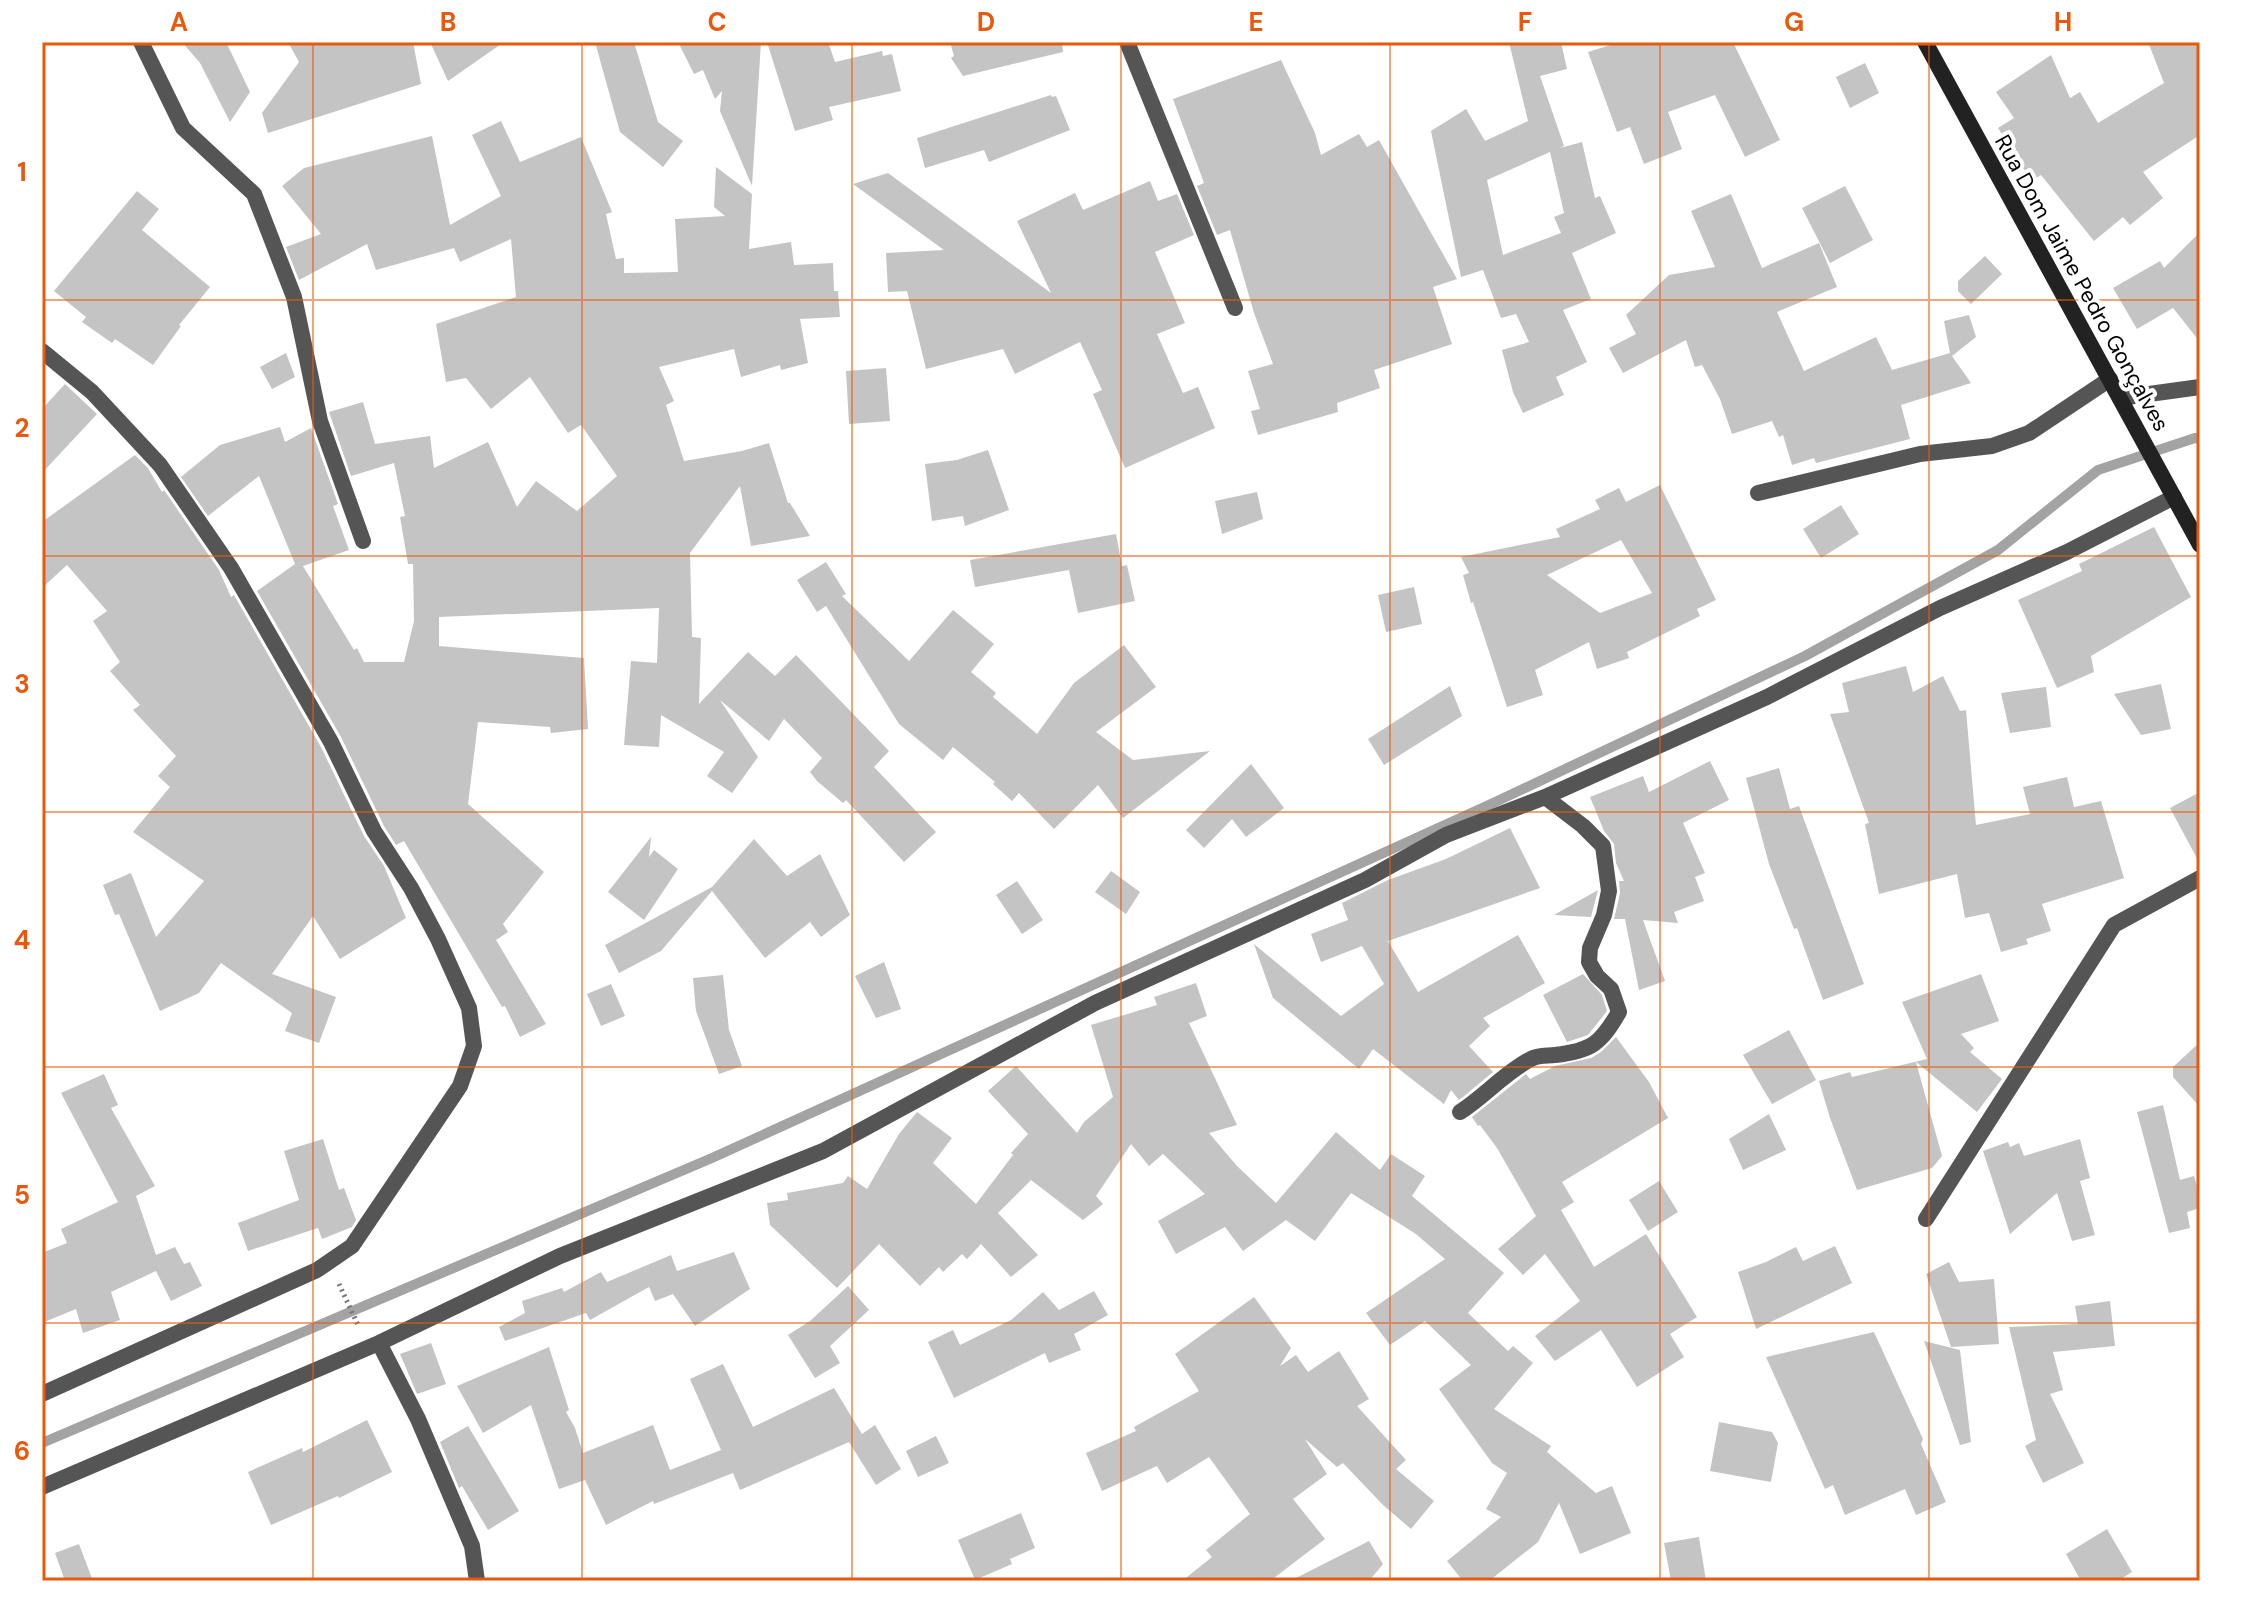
<svg xmlns="http://www.w3.org/2000/svg" width="2242" height="1623" viewBox="0 0 2242 1623" font-family="'DM Sans',sans-serif">
  <style>
    .lines { fill: none; stroke-linecap: round; stroke-linejoin: round }
    .stream { stroke: #a3a3a3; stroke-width: 10 }
    .building { fill: #c4c4c4; fill-rule: evenodd }
    .path { stroke: #777; stroke-width: 5; stroke-dasharray: 2 4; stroke-linecap: butt }
    .street { stroke: #555; stroke-width: 16 }
    .secondary { stroke: #222; stroke-width: 16 }
    .grid { fill: none; stroke: #e8590c; stroke-width: 2; stroke-opacity: 0.55 }
    .labels { text-anchor: middle; dominant-baseline: central; stroke-width: 8; stroke-linejoin: round; paint-order: stroke }
    .street-label { font-size: 22px; fill: #000; stroke: #fff }
    .neatline { fill: none; stroke: #e8590c; stroke-width: 3 }
    .grid-label { font-size: 26px; text-anchor: middle; font-weight: bold; fill: #e8590c }
  </style>
  <rect width="100%" height="100%" fill="#fff"/>
  <g class="lines">
    <path class="stream" d="M42 1443 712 1158 1491 804 1805 656 1998 550 2098 470 2195 438 2200 439"/>
  </g>
  <path class="building" d="M182 42H226L250 92 230 122 200 63Z
    M288 42H413L421 84 268 133 262 113 299 62Z
    M430 42H504L448 81Z
    M595 42H634L658 122 683 141 663 167 620 132Z
    M678 42H761L752 186 720 111 722 91 715 99 703 70 694 74Z
    M767 42H828L835 62 882 51 883 56 892 54 901 91 829 107 833 120 795 131Z
    M950 42H1062L1063 52 963 76 951 58 954 56Z
    M1509 42H1561L1567 69 1540 76 1564 146 1560 148 1582 142 1595 198 1600 196 1616 233 1572 253 1591 299 1563 310 1587 362 1556 377 1564 395 1523 413 1513 392 1502 350 1529 342 1516 314 1501 318 1483 270 1461 277 1431 131 1466 109 1485 141 1528 121ZM1550 152 1564 213 1554 217 1561 233 1503 255 1487 180Z
    M1620 42H1733L1780 140 1745 157 1715 95 1668 112 1682 149 1644 164 1630 127 1617 132 1588 52Z
    M2148 42H2200V135L2143 172 2163 198 2130 225 2123 217 2094 241 2041 175 2031 181 1998 128 2014 118 1996 92 2051 55 2070 98 2080 92 2098 123 2164 83Z
    M1281 60 1315 133 1321 155 1359 134 1367 147 1379 140 1457 279 1433 287 1452 344 1374 370 1380 388 1337 403 1338 412 1258 435 1251 411 1260 409 1248 371 1273 364 1254 313 1230 230 1217 235 1197 186 1204 183 1173 99Z
    M1865 63 1879 93 1850 108 1836 77Z
    M1051 95 1052 97 1056 96 1070 130 989 162 984 150 925 168 917 138Z
    M501 121 520 162 581 137 612 212 606 214 616 259 624 258V273L678 272 675 219 725 216 714 207 716 167 752 194 749 249 791 242 794 265 833 263 834 291H838L840 317 800 319 808 363 781 370 780 365 741 377 734 349 659 367 674 401 666 405 684 461 742 451 769 443 788 503H790L810 536 751 546 740 486 690 553 692 637 701 638 699 704 748 652 775 676 796 655 889 751 874 767 936 832 904 862 846 800 843 803 817 781 810 772 822 758 784 719 769 741 720 700 758 757 732 793 707 776 724 752 661 715 659 747 624 745 631 661 657 663 659 608 439 617V646L584 658 588 729 551 733 550 727 478 722 468 804 544 872 503 924 508 932 496 940 546 1024 520 1037 505 1006 502 1007 404 841 396 845 384 826 341 737 257 591 295 564 259 476 208 516 181 477 220 445 280 427 285 442 311 428 338 504 333 506 349 550 303 566 354 650 357 648 364 662H404L414 621 413 564H408L400 517 405 516 394 463 351 476 329 412 363 402 375 444 430 436 434 468 488 442 517 507 536 481 577 511 617 476 581 425 568 433 530 377 491 409 466 378 446 382 436 324 516 297 511 239 460 262 454 248 376 270 367 244 299 280 286 247 321 234 282 186 304 168 432 136 450 225 501 196 472 135Z
    M888 173 1051 293 1017 221 1075 193 1083 210 1150 181 1158 201 1177 194 1194 235 1155 252 1185 323 1157 334 1183 393 1198 387 1215 428 1125 468 1093 394 1102 390 1080 342 1015 374 1003 349 926 369 907 291 888 292 886 253 944 250 853 184Z
    M1845 186 1873 240 1830 263 1802 208Z
    M137 191 159 209 142 230 210 287 179 325 181 326 153 365 115 339 112 343 82 322 86 317 54 291Z
    M1731 194 1762 268 1819 243 1837 287 1777 312 1804 371 1876 337 1892 370 1950 353 1944 321 1969 315 1976 337 1952 356 1971 383 1901 405 1910 439 1816 463 1814 458 1792 465 1783 435 1779 437 1772 421 1732 434 1720 399 1702 365 1695 367 1686 340 1623 373 1609 348 1636 334 1626 315 1669 275 1715 267 1691 211Z
    M2200 232V342L2173 308 2137 329 2113 288 2160 261 2164 268Z
    M1985 256 2002 274 1971 304 1958 291V281Z
    M286 353 295 377 272 389 260 367Z
    M886 368 890 421 849 424 846 371Z
    M65 384 97 414 42 473V409Z
    M988 450 1009 510 965 526 963 516 932 521 925 464 957 460Z
    M135 455 148 468 162 492 164 490 219 570 231 597 234 595 321 747 364 836 384 866 406 918 340 959 313 916 272 974 336 997 319 1043 285 1031 292 1013 221 963 199 993 160 1011 119 914 115 915 103 885 131 873 156 937 204 881 133 832 170 787 158 776 176 756 133 710 140 705 110 671 120 662 93 621 107 611 67 565 42 588V522Z
    M1660 485 1716 600 1697 609 1700 616 1627 652 1629 658 1597 669 1589 642 1535 670 1543 695 1507 707 1473 602 1471 603 1463 575 1469 573 1461 557 1560 537 1556 529 1600 509 1595 500 1619 488 1626 502ZM1621 540 1652 593 1600 613 1547 575Z
    M1257 492 1263 519 1222 534 1215 501Z
    M1841 505 1859 534 1821 558 1803 529Z
    M2154 527 2191 597 2091 656 2094 672 2057 688 2018 600 2082 571 2079 564Z
    M1116 534 1122 566 1127 565 1135 601 1078 613 1069 570 975 587 970 560Z
    M826 562 846 594 842 596 909 661 953 610 994 644 971 672 996 693 993 697 1037 734 1074 683 1124 645 1156 687 1096 732 1133 760 1210 751 1123 818 1098 785 1054 829 1019 793 1012 801 993 784 995 782 953 747 943 760 899 724 826 606 817 612 797 580Z
    M1414 587 1422 624 1386 632 1378 595Z
    M1906 666 1913 692 1943 676 1960 711 1966 710 1976 825 2030 814 2023 787 2067 777 2074 807 2101 801 2124 878 2042 904 2051 931 2026 939 2028 944 2001 952 1989 913 1965 918 1957 874 1879 894 1865 824 1869 823 1830 714 1849 712 1842 683Z
    M2161 684 2171 729 2141 735 2114 694Z
    M1450 686 1462 716 1384 765 1368 739Z
    M2046 687 2051 727 2010 733 2001 693Z
    M1710 761 1729 800 1683 823 1705 873 1695 877 1704 901 1674 912 1678 923 1643 920 1665 981 1639 990 1625 919H1614L1620 893 1619 881H1624L1616 863 1614 844 1604 831 1590 797 1643 776 1649 792Z
    M1251 764 1284 808 1246 837 1232 819 1204 848 1186 830Z
    M1779 768 1790 809 1799 806 1864 984 1823 1000 1797 928 1794 929 1769 864 1746 778Z
    M2200 792V864L2170 808Z
    M1510 828 1540 888 1388 941 1418 992 1518 935 1545 983 1483 1018 1490 1026 1469 1046 1493 1072 1463 1097 1459 1100 1451 1090 1444 1104 1373 1049 1359 1069 1273 998 1254 944 1341 1016 1384 984 1362 946 1321 962 1311 934 1348 920 1342 903 1388 880 1446 859Z
    M651 837 649 857 654 850 678 869 644 920 608 892Z
    M754 839 787 876 820 854 850 915 821 937 810 922 765 958 712 891 661 951 619 973 605 945 712 887Z
    M1111 871 1140 892 1126 914 1095 892Z
    M1017 881 1043 920 1022 934 996 895Z
    M1598 890 1591 917 1554 915Z
    M884 962 901 1009 876 1018 855 976Z
    M1583 974 1602 995 1607 1011 1588 1035 1567 1042 1543 995Z
    M1981 974 1999 1021 1961 1034 1974 1048 1970 1052 2002 1079 1977 1112 1916 1062 1942 1156 1932 1168 1857 1190 1830 1118 1819 1081 1850 1072 1852 1077 1927 1059 1902 1002Z
    M723 975 729 1030 742 1066 719 1074 696 1011 693 978Z
    M1196 983 1207 1016 1189 1023 1237 1125 1209 1133 1237 1166 1276 1203 1336 1132 1380 1170 1391 1154 1425 1176 1412 1196 1504 1273 1468 1313 1508 1351 1513 1346 1533 1363 1494 1409 1551 1446 1547 1452 1596 1493 1612 1486 1631 1533 1580 1554 1559 1503 1538 1542 1489 1581H1463L1447 1561 1501 1517 1486 1509 1507 1473 1492 1463 1439 1389 1471 1365 1425 1321 1390 1345 1366 1313 1445 1259 1416 1234 1351 1193 1315 1241 1286 1220 1243 1251 1225 1227 1176 1254 1158 1221 1205 1194 1163 1154 1149 1166 1131 1144 1096 1196 1103 1204 1083 1220 1031 1180 998 1213 1038 1255 1011 1277 981 1244 967 1259 962 1254 943 1272 939 1267 920 1286 879 1244 837 1288 770 1225 767 1203 788 1200 787 1193 843 1183 848 1176 867 1189 899 1134 917 1112 952 1138 933 1163 976 1204 1013 1155 1011 1153 1028 1134 988 1091 1016 1066 1077 1133 1084 1122 1113 1097 1091 1025 1157 1005 1154 997Z
    M611 984 625 1016 601 1026 587 994Z
    M1789 1030 1816 1080 1772 1104 1743 1055Z
    M1616 1037 1649 1082 1668 1118 1562 1182 1574 1202 1561 1210 1594 1267 1646 1234 1697 1317 1670 1334 1684 1357 1637 1387 1601 1330 1555 1361 1535 1336 1580 1301 1545 1254 1523 1275 1498 1249 1536 1216 1497 1148 1480 1125 1478 1126 1472 1117 1526 1074 1530 1079 1555 1066 1591 1058 1601 1052Z
    M2200 1042V1107L2173 1077V1067Z
    M104 1074 118 1105 111 1108 155 1186 136 1196 156 1255 175 1247 184 1264 190 1262 202 1286 171 1301 156 1271 111 1292 120 1320 83 1333 76 1309 42 1323V1253L67 1243 61 1229 118 1202 61 1093Z
    M2163 1105 2180 1180 2194 1176 2200 1196V1208L2187 1212 2190 1228 2169 1233 2137 1112Z
    M1769 1114 1786 1150 1743 1170 1729 1139Z
    M323 1139 339 1190 344 1188 356 1220 352 1227 322 1239 318 1228 248 1251 238 1223 299 1200 284 1151Z
    M2080 1139 2090 1178 2080 1181 2095 1235 2072 1241 2057 1193 2010 1234 1983 1151 2008 1142 2010 1147 2019 1143 2024 1156Z
    M1659 1181 1678 1212 1648 1231 1629 1200Z
    M1835 1246 1852 1283 1756 1329 1738 1272 1766 1262 1796 1247 1803 1261Z
    M734 1252 750 1289 695 1326 673 1294 655 1301 649 1287 590 1320 586 1313 505 1341 499 1327 525 1313 522 1301 562 1288 564 1292 601 1272 607 1282 671 1255 677 1271Z
    M1949 1262 1959 1282 1994 1279 1999 1344 1951 1347 1926 1274Z
    M848 1286 869 1310 830 1346 840 1363 815 1378 788 1335 810 1321Z
    M1094 1291 1108 1315 1074 1334 1081 1350 1049 1363 1045 1353 954 1398 928 1342 953 1330 960 1345 1011 1320 1043 1292 1059 1310Z
    M1254 1297 1291 1348 1280 1366 1296 1355 1308 1372 1339 1351 1369 1399 1357 1406 1406 1460 1396 1469 1434 1501 1411 1529 1383 1505 1343 1463 1337 1467 1305 1439 1327 1474 1293 1499 1325 1539 1270 1581H1182L1212 1557 1206 1550 1250 1514 1209 1457 1167 1483 1157 1466 1102 1491 1086 1453 1136 1431 1134 1427 1199 1391 1175 1354Z
    M2110 1301 2115 1346 2053 1352 2063 1390 2050 1394 2084 1463 2043 1483 2025 1446 2036 1440 2009 1327 2078 1324 2075 1306Z
    M1874 1332 1923 1439 1921 1444 1946 1502 1916 1515 1905 1489 1845 1515 1833 1485 1825 1489 1766 1357Z
    M1924 1341 1960 1350 1971 1442 1960 1445Z
    M431 1343 446 1384 417 1394 400 1354Z
    M549 1347 569 1410 566 1412 575 1428 583 1453 653 1425 670 1470 721 1450 690 1379 723 1364 753 1427 834 1388 862 1434 875 1425 901 1469 876 1485 849 1442 740 1490 733 1473 654 1504 653 1501 606 1525 585 1480 559 1489 531 1405 483 1433 457 1386Z
    M367 1420 392 1472 339 1498 338 1496 271 1525 248 1472 302 1448 303 1452Z
    M1719 1422 1772 1432 1778 1443 1771 1482 1710 1471Z
    M468 1426 519 1511 488 1530 462 1486 459 1488 440 1442Z
    M936 1436 949 1463 918 1477 906 1451Z
    M1021 1513 1035 1548 1010 1559 1012 1564 975 1580 958 1540Z
    M2107 1529 2132 1572 2118 1581H2081L2066 1554Z
    M1699 1537 1706 1581H1671L1664 1543Z
    M1369 1541 1383 1564 1369 1581H1290Z
    M79 1544 93 1581H65L55 1553Z"/>
  <g class="lines">
    <path class="path" d="M339 1284 358 1325"/>
    <path class="street" d="M141 42 183 128 254 194 294 297 320 421 363 541
      M1127 42 1235 308
      M42 351 92 392 160 465 231 568 331 742 374 831 411 888 438 939 469 1008 474 1046 460 1086 352 1246 317 1270 42 1394
      M2120 398 2200 387
      M1758 493 1920 454 1992 446 2029 433 2110 379
      M1460 1112C1485 1096 1504 1073 1531 1059 1538 1055 1546 1056 1555 1055 1592 1051 1601 1043 1619 1012L1611 989 1597 976 1589 962 1590 948 1604 915 1609 891 1603 846 1583 826 1545 797
      M1926 1219 2114 925 2200 878
      M379 1343 418 1419 472 1546 477 1581
      M42 1487 379 1343 560 1256 823 1151 1095 1003 1365 880 1446 835 1545 797 1767 697 1940 608 2067 552 2174 497"/>
    <path class="secondary" d="M1925 42 2200 545"/>
  </g>
  <path class="grid" d="M313 42V1581M582 42V1581M852 42V1581M1121 42V1581M1390 42V1581M1660 42V1581M1929 42V1581M42 300H2200M42 556H2200M42 812H2200M42 1067H2200M42 1323H2200"/>
  <g class="labels">
    <g class="street-label">
      <text transform="translate(2082 283) rotate(61)">Rua Dom Jaime Pedro Gonçalves</text>
    </g>
  </g>
  <rect width="2242" height="1623" fill="none" stroke="#ffffff" stroke-width="88"/>
  <rect x="44" y="44" width="2154" height="1535" class="neatline"/>
  <g class="grid-label">
    <text x="179" y="31">A</text>
    <text x="448" y="31">B</text>
    <text x="717" y="31">C</text>
    <text x="986" y="31">D</text>
    <text x="1256" y="31">E</text>
    <text x="1525" y="31">F</text>
    <text x="1794" y="31">G</text>
    <text x="2063" y="31">H</text>
    <text x="22" y="181">1</text>
    <text x="22" y="437">2</text>
    <text x="22" y="693">3</text>
    <text x="22" y="949">4</text>
    <text x="22" y="1204">5</text>
    <text x="22" y="1460">6</text>
  </g>
</svg>
